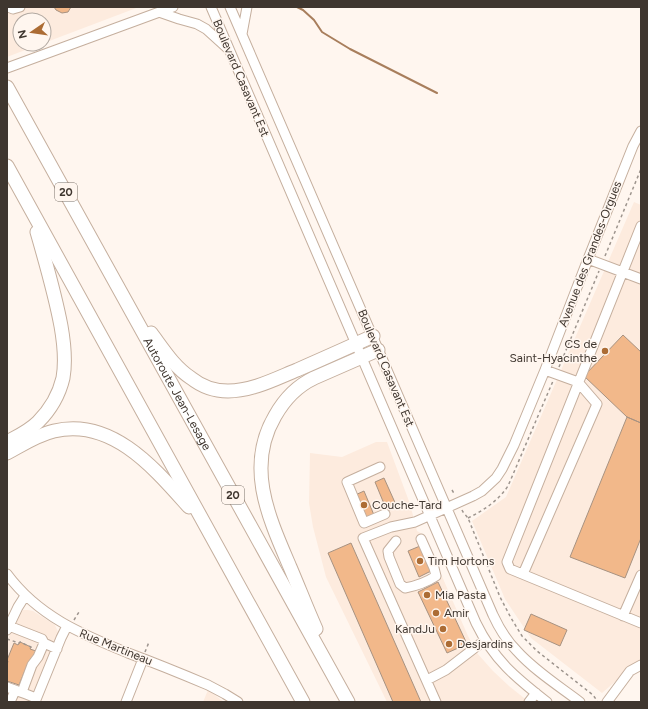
<svg xmlns="http://www.w3.org/2000/svg" width="648" height="709" viewBox="0 0 648 709" font-family="Figtree,sans-serif">
  <style>
    .built { fill: #fdebde }
    .lines { fill: none; stroke-linecap: round; stroke-linejoin: round }
    .stream { stroke: #a87e5c; stroke-width: 2 }
    .building { fill: #f2b88a; stroke: #a79281 }
    .minor-casing { stroke: #c5af9e; stroke-width: 11 }
    .highway-casing { stroke: #c5af9e; stroke-width: 15 }
    .path { stroke: #9e958e; stroke-width: 1.5; stroke-dasharray: 3 3; stroke-linecap: butt }
    .minor { stroke: #fff; stroke-width: 9 }
    .highway { stroke: #fff; stroke-width: 13 }
    .poi-dot { fill: #ac6c34; stroke: #fff6ef; stroke-width: 1.5 }
    .labels { text-anchor: middle; dominant-baseline: central; stroke-width: 3; stroke-linejoin: round; paint-order: stroke }
    .shield { fill: #fff6ef; stroke: #797069; stroke-width: 1 }
    .shield-label { font-size: 11px; font-weight: bold; fill: #3f362f }
    .street-label { font-size: 12px; fill: #3f362f; stroke: #fff6ef }
    .poi-label { font-size: 12px; fill: #3f362f; stroke: #fff6ef; text-anchor: start }
  </style>
  <rect width="100%" height="100%" fill="#fff6ef"/>
  <path class="built" d="M7 7H139L44 43V20H20V44H41L7 57Z
    M634 202 641 205V658L640 660 602 693 531 638 505 599 472 521 506 497Z
    M376 442H387L410 504 417 531 424 535 468 636 477 653 493 671 509 686 529 702H387L326 577 313 527 309 503 310 453 342 457Z
    M23 610H28L33 611 55 625 58 632 55 642 30 702H7V641L19 613Z
    M208 690 224 702H203Z"/>
  <g class="lines">
    <path class="stream" d="M297 7 303 10 314 20 322 32 350 49 437 93"/>
  </g>
  <path class="building" d="M54 7H71L68 12 62 13 56 10Z
    M623 335 641 352V423L627 417 584 376Z
    M627 417 641 423V538L625 578 570 557Z
    M384 478 397 507 387 511 375 482Z
    M364 491 374 515 364 520 353 496Z
    M351 543 421 702H393L328 553Z
    M420 546 431 571 419 577 408 551Z
    M438 582 467 644 447 653 418 592Z
    M531 614 567 630 560 646 524 630Z
    M20 642 31 647 30 649 36 651 33 659 31 658 27 668H26L19 685 7 681V665L8 661 7 660 14 643 18 645Z"/>
  <g class="lines">
    <defs>
      <path id="minor" d="M8 7 13 9 20 7
        M211 7 476 623C494 660 515 677 547 702
        M230 7 493 615C499 628 507 641 517 651 535 671 559 686 580 702
        M159 12 179 19 197 24 206 29 227 48
        M242 34 247 7
        M7 68 173 7
        M641 226 507 562 510 569 641 623
        M588 259 641 279
        M380 467 347 482 364 523 385 514
        M396 541 388 551 389 557 400 584 405 588C416 586 427 582 436 576L434 568 421 539
        M7 574C38 616 81 634 128 653 155 663 182 674 208 685L225 694 238 702
        M523 574 597 404 578 382 545 370
        M623 616 641 575
        M9 626 42 639 44 643 57 649
        M7 630 18 607 25 596
        M427 680 446 670 485 640
        M7 687C17 691 27 694 36 698
        M22 692 32 665 38 657 44 643
        M10 702 15 691
        M35 702 61 638 67 626
        M126 702 143 659
        M436 702 363 538 391 527 415 522 473 496 482 491 496 478 502 469 514 445 545 370 588 259 633 146 641 131
        M529 702 536 693
        M607 702 630 671 641 665"/>
      <g id="highway">
        <path id="s1" d="M7 87 348 702"/>
        <path d="M7 166 303 702"/>
        <path d="M151 333C163 349 174 367 191 378 201 386 215 391 228 391 252 391 275 379 297 370 322 359 347 348 373 336"/>
        <path d="M7 442C18 436 29 431 38 422 50 410 59 395 63 378 66 361 64 343 61 326 55 294 46 263 37 232"/>
        <path d="M7 453C22 445 37 435 54 431 112 417 155 469 189 507"/>
        <path d="M316 629C307 609 299 588 290 567 269 518 245 467 275 416 284 400 297 386 314 378L378 350"/>
      </g>
    </defs>
    <use href="#minor" class="minor-casing"/>
    <use href="#highway" class="highway-casing"/>
    <path class="path" d="M605 256 641 169
      M559 367 599 271
      M452 490 455 495
      M462 510 463 512 468 518 500 597 511 618 522 636 537 651 593 695 598 702
      M468 518C484 510 498 501 508 486L553 381
      M74 620 79 612
      M7 639 19 643 20 642 31 647V648L33 649
      M145 652 149 642"/>
    <use href="#minor" class="minor"/>
    <use href="#highway" class="highway"/>
  </g>
  <g class="poi-dot">
    <circle cx="605" cy="351" r="4"/>
    <circle cx="364" cy="505" r="4"/>
    <circle cx="420" cy="561" r="4"/>
    <circle cx="427" cy="595" r="4"/>
    <circle cx="436" cy="613" r="4"/>
    <circle cx="443" cy="629" r="4"/>
    <circle cx="449" cy="644" r="4"/>
  </g>
  <g class="labels">
    <g class="shield">
      <rect x="55" y="183" width="22" height="18" rx="3"/>
      <rect x="222" y="486" width="22" height="18" rx="3"/>
    </g>
    <g class="shield-label">
      <text x="66" y="192">20</text>
      <text x="233" y="495">20</text>
    </g>
    <g class="street-label">
      <text transform="translate(241 78) rotate(67)">Boulevard Casavant Est</text>
      <text transform="translate(590 254) rotate(-69)">Avenue des Grandes-Orgues</text>
      <text transform="translate(386 368) rotate(67)">Boulevard Casavant Est</text>
      <text stroke="none"><textPath href="#s1" startOffset="351">Autoroute Jean-Lesage</textPath></text>
      <text transform="translate(116 647) rotate(22)">Rue Martineau</text>
    </g>
    <g class="poi-label">
      <text x="597" y="344" text-anchor="end">CS de<tspan x="597" dy="14">Saint-Hyacinthe</tspan></text>
      <text x="372" y="505">Couche-Tard</text>
      <text x="428" y="561">Tim Hortons</text>
      <text x="435" y="595">Mia Pasta</text>
      <text x="444" y="613">Amir</text>
      <text x="435" y="629" text-anchor="end">KandJu</text>
      <text x="457" y="644">Desjardins</text>
    </g>
  </g>
  <rect width="648" height="709" fill="none" stroke="#3f362f" stroke-width="16"/>
  <g transform="translate(32 32) rotate(257)"><circle r="19" fill="#fff6ef" stroke="#b2a9a2"/>
  <path d="M0-3L7 15L0 10L-7 15Z" fill="#ac6c34"/>
  <text y="-6" font-size="11" font-weight="bold" text-anchor="middle" fill="#3f362f">N</text>
  </g>
</svg>
